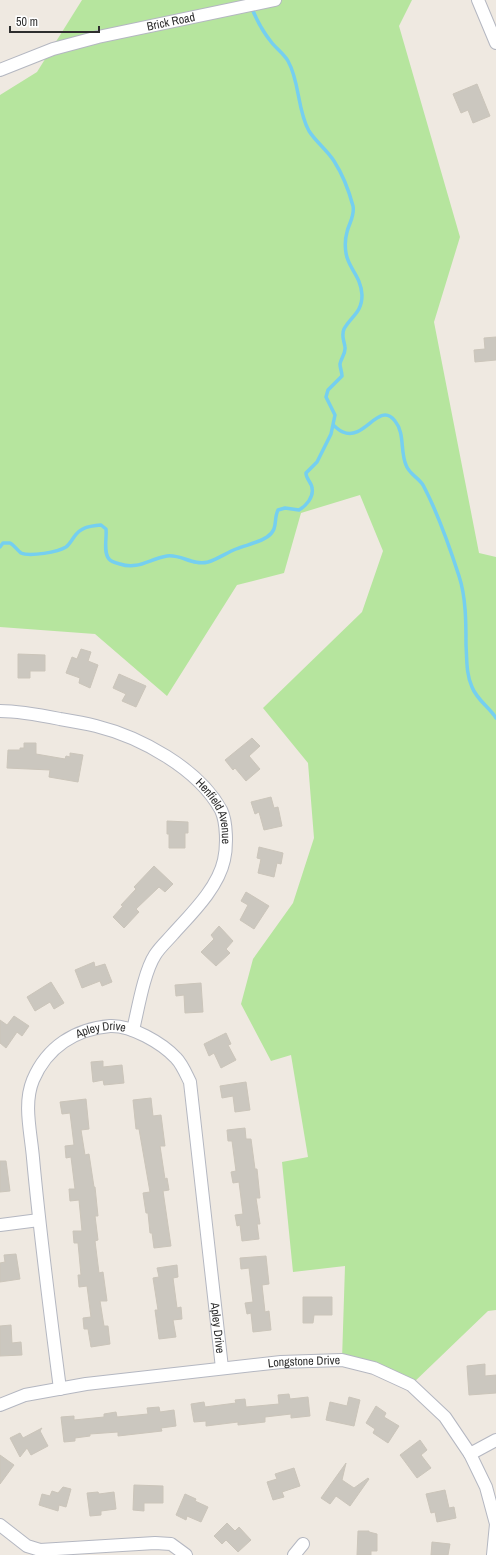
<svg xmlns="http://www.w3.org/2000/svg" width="496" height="1555" viewBox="0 0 496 1555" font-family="'Archivo Narrow',sans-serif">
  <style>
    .green { fill: #b6e59e }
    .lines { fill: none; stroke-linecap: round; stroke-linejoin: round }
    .stream { stroke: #75cff0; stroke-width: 3.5 }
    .building { fill: #cbc7bf; stroke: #cbc5ba }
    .minor-casing { stroke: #b4b7c1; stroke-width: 14 }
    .minor { stroke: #fff; stroke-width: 12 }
    .labels { text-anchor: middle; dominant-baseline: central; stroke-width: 4; stroke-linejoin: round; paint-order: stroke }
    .street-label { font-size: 12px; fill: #2e2e2e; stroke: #fff }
  </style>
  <rect width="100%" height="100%" fill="#efe9e1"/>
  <path class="green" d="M82 0H412L399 26 460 237 434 322 479 553 496 557V1310L488 1311 411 1385 342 1360 345 1266 293 1272 282 1162 308 1157 291 1055 271 1061 241 1004 253 959 293 903 314 838 308 763 263 708 362 612 383 551 360 495 301 513 284 573 237 585 167 696 95 634 0 627V95L37 72Z"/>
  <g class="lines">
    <path class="stream" d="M333 425C336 427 339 431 343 432 364 442 379 400 395 421 405 433 400 451 406 465 409 474 418 477 423 485 438 513 449 545 459 576 466 597 466 623 466 645 467 659 466 674 472 687 477 700 489 707 496 718
      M0 547 3 543H10C14 545 17 550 21 553 30 557 58 552 66 547 69 545 72 540 74 537 81 527 89 526 101 525L106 529C107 538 103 552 109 559 111 562 116 563 120 564 138 570 149 559 167 556 181 554 193 566 208 562 218 559 226 553 236 549 246 545 258 543 267 537 279 529 273 520 278 510L285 508 299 510C306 506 314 497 312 488 312 483 306 479 306 473L317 462 331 434 335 415 326 397 328 390 342 376C342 372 340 368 340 364 341 358 346 353 345 347 344 340 341 336 344 329 351 316 362 313 362 295 361 276 348 268 346 253 345 247 345 239 347 232 349 223 355 216 353 206 349 191 343 175 334 161 327 150 316 142 309 131 297 110 300 82 288 61 284 54 277 49 272 43 263 32 256 19 251 6"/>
  </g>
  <path class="building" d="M477 84 490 116 473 123 468 110 461 113 453 94Z
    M496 337V360L475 362 474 350 485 349 484 338Z
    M81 649 91 652 88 661 98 665 90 688 79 683 80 678 66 673 72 657 77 659Z
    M18 654 45 655V671H30V678H18Z
    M119 674 146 686 136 707 122 701 126 694 113 688Z
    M252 738 260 746 249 756 260 769 246 781 235 768 233 770 225 760Z
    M24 743H36V754L65 759 66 756 70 757V753L83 755 78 782 49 777 50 770 7 768 8 750H20V748H24Z
    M271 797 274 808 278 807 282 826 264 830 259 812 255 814 251 802Z
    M167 821 188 822V833H185V848H169V834H167Z
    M259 847 283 853 281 864 277 863 274 877 258 873 261 859 257 858Z
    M154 866 173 884 165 892 159 887 136 909 139 912 124 928 113 917 123 906 121 905 136 889 134 887Z
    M246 892 269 906 254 929 240 920 248 905 241 901Z
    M219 926 233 941 226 949 230 953 216 966 201 952 214 939 211 935Z
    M94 962 95 967 105 964 112 982 102 986 100 981 82 988 75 970Z
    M51 982 64 1003 54 1009 50 1002 35 1011 27 997Z
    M201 983 203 1012 185 1013 184 995 176 996 175 985Z
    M14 1016 29 1026 22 1036 17 1032 6 1048 0 1043V1020L7 1025Z
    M226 1033 231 1044 228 1045 236 1060 221 1068 214 1053 209 1056 204 1044Z
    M103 1061V1067L122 1065 124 1083 104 1085 103 1080 93 1082 91 1062Z
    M246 1082 250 1110 235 1112 233 1096 222 1098 220 1086Z
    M151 1098 153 1116 161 1115 165 1146H160L165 1179 167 1178 169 1190 163 1191 171 1246 154 1248 152 1233H150L148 1213H146L143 1193 150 1192 139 1129H136L133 1100Z
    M86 1099 89 1129 81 1130 85 1155 89 1154 94 1187H95L98 1216H95L98 1240 95 1241 99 1273 103 1272 107 1301H100L104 1326H108L110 1344 91 1347 88 1329H84L83 1318 91 1317 87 1286 79 1287 78 1275H81L78 1243H74L73 1231H82L79 1200 70 1201 69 1189H75L71 1157 66 1158 65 1146 74 1145 70 1113 62 1114 60 1102Z
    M245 1128 246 1139H251L255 1169H257L260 1198H256L260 1224H257L259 1239 242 1241 240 1225 237 1226 235 1215 243 1214 239 1182 233 1183 231 1172 236 1171 232 1141H228L227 1130Z
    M0 1161H6L10 1191 0 1192Z
    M16 1254 20 1279 0 1282V1263L5 1262 4 1255Z
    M266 1256 269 1284 262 1285 265 1312 269 1311 271 1330 253 1332 251 1313 247 1314 245 1303 253 1302 249 1268 241 1269 240 1258Z
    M177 1265 178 1277 173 1278 177 1308 181 1307 182 1319 173 1320 176 1337 159 1339 155 1310H158L153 1278 159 1277 157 1268Z
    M303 1297H332V1315H314L313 1323H303Z
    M11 1325 12 1343 21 1342 22 1355 0 1356V1326Z
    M485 1364V1376L496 1375V1393L469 1395 467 1366Z
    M289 1394 290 1399 308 1397 310 1416 291 1418V1414L265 1417V1422L238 1425V1422L206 1426V1421L194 1422 191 1404 204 1402 205 1407 236 1403 235 1400 245 1399 246 1407 279 1404 278 1395Z
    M349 1397 360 1400 354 1426 326 1420 330 1402 347 1406Z
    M376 1406 386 1413 384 1417 399 1426 388 1443 373 1433 375 1429 366 1423Z
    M159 1407 160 1412 174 1410 176 1426 161 1428 162 1431 118 1436V1432L90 1434V1436L75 1438V1441L64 1442 61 1417 74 1416V1420L104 1417V1414L116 1412 117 1417 148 1414 147 1408Z
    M42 1428 40 1431 48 1446 31 1455 27 1448 20 1457 10 1438 20 1433 23 1438Z
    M420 1440 427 1450 421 1455 431 1468 417 1478 400 1455Z
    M0 1455 14 1465 0 1484Z
    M346 1463 342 1480 354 1488 368 1478 369 1479 350 1506 336 1496 330 1504 321 1498Z
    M294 1468 300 1486 282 1492 284 1497 273 1500 267 1482 277 1479 275 1474Z
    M134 1485 163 1486V1503H144V1511L133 1510Z
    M63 1487 71 1489 66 1507 59 1505 58 1511 39 1505 42 1494 50 1496 52 1491 58 1493Z
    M445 1490 449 1508 454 1507 456 1518 437 1522 435 1512 431 1513 426 1494Z
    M98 1492 99 1494 114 1492 116 1509 101 1511V1515L90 1516 87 1493Z
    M185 1494 196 1499 195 1501 208 1507 201 1522 187 1516 186 1520 176 1515Z
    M227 1523 235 1531 239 1527 251 1540 238 1552 226 1540 222 1544 214 1536Z
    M358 1531H369V1532L377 1534V1551H371V1555H357Z
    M432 1542 450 1544 448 1555H431Z"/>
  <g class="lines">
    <defs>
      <g id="minor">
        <path d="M478 0 496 43"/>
        <path id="s1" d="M0 70 53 49 98 37 275 0"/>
        <path id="s2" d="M0 711C20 711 40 715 60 719 72 721 84 723 96 726 140 737 198 768 221 810 227 822 227 847 224 860 218 888 191 914 173 934 167 941 160 947 155 955 144 972 138 1009 133 1030"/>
        <path d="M0 1225 39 1220"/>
        <path id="s3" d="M60 1389C50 1312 40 1235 33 1158 31 1133 23 1104 33 1080 47 1047 75 1029 110 1026 131 1025 162 1043 176 1058 182 1064 186 1074 190 1082L222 1368"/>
        <path id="s4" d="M0 1405 25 1395 86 1384 281 1362 342 1360 374 1368 411 1385 445 1417 470 1454 486 1487 496 1524 493 1555"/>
        <path d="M470 1454 496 1440"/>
        <path d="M0 1525 27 1546 40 1550 155 1543 171 1544 186 1555"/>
        <path d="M294 1555 303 1544"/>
      </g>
    </defs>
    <use href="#minor" class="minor-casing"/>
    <use href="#minor" class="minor"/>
  </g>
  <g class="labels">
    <g class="street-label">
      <text stroke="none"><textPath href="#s1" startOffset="178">Brick Road</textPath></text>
      <text stroke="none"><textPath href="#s2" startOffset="250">Henfield Avenue</textPath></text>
      <text stroke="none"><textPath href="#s3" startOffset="401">Apley Drive</textPath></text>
      <text stroke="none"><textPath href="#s3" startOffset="761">Apley Drive</textPath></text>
      <text stroke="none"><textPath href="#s4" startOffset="308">Longstone Drive</textPath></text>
    </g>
  </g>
  <path d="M10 26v6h89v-6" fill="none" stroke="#2e2e2e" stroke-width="2"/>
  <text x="16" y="26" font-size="12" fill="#2e2e2e" stroke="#ffffff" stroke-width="3" paint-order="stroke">50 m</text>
</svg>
